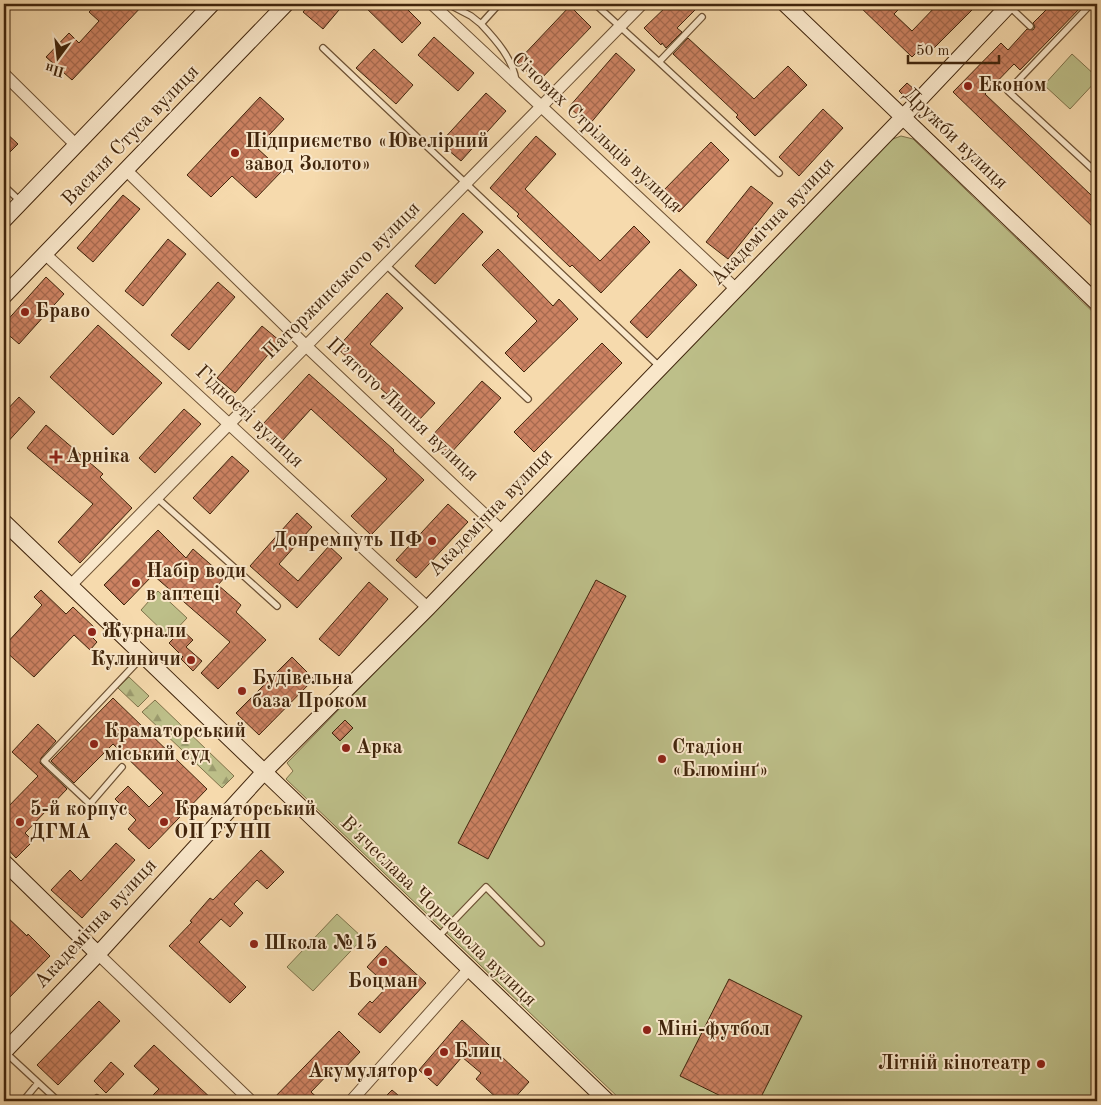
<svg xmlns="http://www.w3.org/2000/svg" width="1101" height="1105" viewBox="0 0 1101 1105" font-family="'Old Standard TT',serif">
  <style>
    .forest { fill: url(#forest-firs); stroke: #7f724a }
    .park { fill: #bdbf89; stroke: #7f724a }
    .building { fill: url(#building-cross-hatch); stroke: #41250c }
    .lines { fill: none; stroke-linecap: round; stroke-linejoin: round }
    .lane-casing { stroke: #6e5234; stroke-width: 8 }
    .street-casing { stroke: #6e5234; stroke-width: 13 }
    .secondary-casing { stroke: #41250c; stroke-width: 17 }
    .lane { stroke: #f9e7ca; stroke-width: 5.5 }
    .street { stroke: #f9e7ca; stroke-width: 11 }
    .secondary { stroke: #f9e7ca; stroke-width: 15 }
    .poi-dot { fill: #8f2418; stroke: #f9e7ca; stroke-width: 2 }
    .labels { text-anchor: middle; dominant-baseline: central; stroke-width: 4; stroke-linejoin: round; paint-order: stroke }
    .poi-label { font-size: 20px; font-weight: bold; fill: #41250c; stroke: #f9e7ca; text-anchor: start }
    .street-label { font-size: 20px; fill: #41250c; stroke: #f9e7ca }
  </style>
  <defs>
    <pattern id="forest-firs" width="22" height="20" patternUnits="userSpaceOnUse" patternTransform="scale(1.25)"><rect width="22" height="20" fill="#bdbf89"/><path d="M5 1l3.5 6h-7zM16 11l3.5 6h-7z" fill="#9b9b6e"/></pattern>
    <pattern id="building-cross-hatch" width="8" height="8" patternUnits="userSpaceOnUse" patternTransform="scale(1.25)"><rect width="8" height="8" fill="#cc8262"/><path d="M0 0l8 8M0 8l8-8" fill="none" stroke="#a76a4f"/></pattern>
  </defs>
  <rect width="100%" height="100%" fill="#f6daad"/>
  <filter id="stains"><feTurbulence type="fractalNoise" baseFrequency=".004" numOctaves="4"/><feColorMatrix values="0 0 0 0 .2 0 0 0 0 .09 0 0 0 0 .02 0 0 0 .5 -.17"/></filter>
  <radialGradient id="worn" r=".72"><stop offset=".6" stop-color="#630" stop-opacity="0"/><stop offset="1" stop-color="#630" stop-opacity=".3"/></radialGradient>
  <path class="forest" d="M129 677 149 696 138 707 118 688Z
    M155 700 234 776 222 788 142 712Z"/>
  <path class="park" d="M1072 54 1097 77V80L1070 109 1044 85Z
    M901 136 913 139 1097 316V1101H622L286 779 293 771 287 763 890 140Z
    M158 591 187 618 169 637 141 610Z
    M337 914 363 938 313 991 287 967Z"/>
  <path class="building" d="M97 4H144L72 80 46 57 69 33 79 43 99 21 89 12Z
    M310 4H344L323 29 303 12Z
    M362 4H402L421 23 402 43Z
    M669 4H701L677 28 682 32 666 48 662 43 661 45 644 28Z
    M857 4H892L898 10 894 14 912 31 938 4H978L931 51 925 44 912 57Z
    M1052 4H1084L1020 70 1014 64 985 94 1091 195 1097 189V231L953 92 1001 43 1008 50 1027 29 1033 30 1035 27 1033 23Z
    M570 6 591 27 538 82 517 62Z
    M434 37 474 73 458 91 418 55Z
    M688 38 754 99 788 66 807 85 755 136 736 117 738 115 673 54Z
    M374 49 413 85 396 104 356 68Z
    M616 53 635 70 589 125 569 107Z
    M907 83 915 90 907 99 899 91Z
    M486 93 506 111 461 161 440 143Z
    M260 97 284 119 257 148 282 171 256 198 232 176 211 197 187 175Z
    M823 109 843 128 799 176 779 157Z
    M4 131 18 144 4 158Z
    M536 136 556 154 525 189 600 261 634 226 650 242 601 293 572 265 570 267 517 216 519 214 490 188Z
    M711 142 729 160 679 212 660 194Z
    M751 186 773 203 728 259 706 242Z
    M123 195 140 209 93 262 77 248Z
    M463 213 483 232 435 284 415 266Z
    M168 239 186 254 143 306 125 291Z
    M498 249 553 306 559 299 578 319 524 372 505 353 537 321 482 265Z
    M680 269 697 285 647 338 630 322Z
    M46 277 64 294 19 344 4 331V324Z
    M218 282 235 297 189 350 171 335Z
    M387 293 403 308 370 344 435 403 417 422 337 348Z
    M98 325 162 383 113 435 50 377Z
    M262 326 280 341 235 393 217 378Z
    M602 343 622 363 534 452 514 432Z
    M309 374 394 450 393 451 424 480 371 535 351 516 387 479 311 409 282 441 263 424Z
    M482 381 501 398 449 455 430 438Z
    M19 397 35 412 4 446V413Z
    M184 409 201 424 155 473 139 458Z
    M46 425 103 474 100 477 132 508 80 563 58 542 93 504 27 448Z
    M232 456 249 471 210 514 193 498Z
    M448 504 468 522 416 578 396 560Z
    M297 513 312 527 279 564 298 581 329 546 342 558 297 608 250 566Z
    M158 530 186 558 193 549 225 577 218 585 241 605 236 612 266 640 218 689 201 673 230 642 153 575 124 605 104 585Z
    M596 580 626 596 488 859 458 843Z
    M369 582 388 599 339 656 319 639Z
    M41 590 66 614 73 607 97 630 91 636 97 642 90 650 74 635 34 677 4 650V646L42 605 34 597Z
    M182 630 193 640 186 647 202 661 193 671 181 659 183 657 169 643Z
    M292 657 314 679 259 735 236 713Z
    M113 698 207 789 149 849 128 829 136 820 115 799 128 786 149 807 163 793 113 744 74 783 51 761Z
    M345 720 353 728 340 741 332 733Z
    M38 724 56 741 41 758 40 763 67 789 25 833 33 841 16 858 4 845V811L38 776 12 752Z
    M116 843 135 860 82 918 51 890 70 870 81 881Z
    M261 850 284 872 267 889 257 880 234 904 243 913 230 927 221 919 199 942 246 987 230 1003 169 946 192 922 190 921 210 898 213 900Z
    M4 914 27 936 28 934 50 956 4 1003Z
    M386 946 426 983 380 1033 358 1014 370 1001 372 1003 388 986 367 967Z
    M729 979 802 1016 759 1101H731L680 1076Z
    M99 1001 120 1021 58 1085 37 1065Z
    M462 1020 529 1082 512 1101H500L476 1079 481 1073 462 1057 437 1086 419 1070Z
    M339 1031 360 1052 340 1073 335 1067 311 1092 321 1101H271Z
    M154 1045 214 1101H147L159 1089 134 1066Z
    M111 1062 124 1074 106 1093 94 1081Z
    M392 1090 405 1101H381Z"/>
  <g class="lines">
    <defs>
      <path id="lane" d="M448 4 471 16 481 24
        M499 4 481 24C496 40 513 59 516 81
        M595 4 659 62 702 17
        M1091 4 1008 91 1097 173
        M1010 7 1030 26
        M323 48 660 367
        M659 62 779 173
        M4 186 20 201
        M385 264 528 399
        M156 497 277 606
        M122 767 90 804 44 761 143 656
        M438 937 486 887 541 943
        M5 1052 58 1101
        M23 1101 38 1083
        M95 1101 97 1098 101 1101"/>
      <path id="street" d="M432 4 736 289
        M4 74 76 145
        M126 170 305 345 502 531
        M45 254 428 608
        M70 586 642 4
        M98 954 251 1101
        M351 1101 469 969"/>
      <path id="secondary" d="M785 4 1097 303
        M4 220 212 4
        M4 296 286 4
        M4 522 607 1101
        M4 862 98 954
        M4 1052 98 954 264 772 428 608 903 117 1010 4"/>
    </defs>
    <use href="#lane" class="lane-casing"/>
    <use href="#street" class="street-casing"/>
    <use href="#secondary" class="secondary-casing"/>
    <use href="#lane" class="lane"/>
    <use href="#street" class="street"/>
    <use href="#secondary" class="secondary"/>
  </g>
  <g class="poi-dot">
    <circle cx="968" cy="86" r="5"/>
    <circle cx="235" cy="153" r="5"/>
    <circle cx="25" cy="312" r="5"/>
    <path d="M53.5 449.5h5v5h5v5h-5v5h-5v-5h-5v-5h5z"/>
    <circle cx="432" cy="541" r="5"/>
    <circle cx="136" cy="583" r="5"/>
    <circle cx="92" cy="632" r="5"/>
    <circle cx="191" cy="660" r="5"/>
    <circle cx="242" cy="691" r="5"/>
    <circle cx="94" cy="744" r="5"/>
    <circle cx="346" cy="748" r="5"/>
    <circle cx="662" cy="759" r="5"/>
    <circle cx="20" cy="822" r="5"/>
    <circle cx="164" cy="822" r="5"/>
    <circle cx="254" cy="944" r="5"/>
    <circle cx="383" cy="962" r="5"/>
    <circle cx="647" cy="1030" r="5"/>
    <circle cx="444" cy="1052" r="5"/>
    <circle cx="1041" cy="1064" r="5"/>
    <circle cx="428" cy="1072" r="5"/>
  </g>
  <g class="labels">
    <g class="poi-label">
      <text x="978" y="86">Економ</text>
      <text x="245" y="142">Підприємство «Ювелірний<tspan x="245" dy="23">завод Золото»</tspan></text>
      <text x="35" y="312">Браво</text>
      <text x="66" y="457">Арніка</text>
      <text x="422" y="541" text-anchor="end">Донремпуть ПФ</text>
      <text x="146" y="572">Набір води<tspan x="146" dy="23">в аптеці</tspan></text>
      <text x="102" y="632">Журнали</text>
      <text x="181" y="660" text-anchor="end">Кулиничи</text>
      <text x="252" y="679">Будівельна<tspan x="252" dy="23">база Проком</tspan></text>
      <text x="104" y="732">Краматорський<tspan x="104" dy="23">міський суд</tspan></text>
      <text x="356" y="748">Арка</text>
      <text x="672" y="748">Стадіон<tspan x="672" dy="23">«Блюмінґ»</tspan></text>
      <text x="30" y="810">5-й корпус<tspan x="30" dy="23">ДГМА</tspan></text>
      <text x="174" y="810">Краматорський<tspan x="174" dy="23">ОП ГУНП</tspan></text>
      <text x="264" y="944">Школа №15</text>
      <text x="383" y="982" text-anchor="middle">Боцман</text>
      <text x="657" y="1030">Міні-футбол</text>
      <text x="454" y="1052">Блиц</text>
      <text x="1031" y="1064" text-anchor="end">Літній кінотеатр</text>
      <text x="418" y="1072" text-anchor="end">Акумулятор</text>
    </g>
    <g class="street-label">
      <text transform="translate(596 133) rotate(43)">Січових Стрільців вулиця</text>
      <text transform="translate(131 136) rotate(-46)">Василя Стуса вулиця</text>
      <text transform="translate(955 139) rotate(44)">Дружби вулиця</text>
      <text transform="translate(773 222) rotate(-46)">Академічна вулиця</text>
      <text transform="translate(342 281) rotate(-45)">Паторжинського вулиця</text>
      <text transform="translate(402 410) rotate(43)">П’ятого Липня вулиця</text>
      <text transform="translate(249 417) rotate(43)">Гідності вулиця</text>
      <text transform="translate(491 513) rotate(-46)">Академічна вулиця</text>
      <text transform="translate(438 912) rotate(44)">В'ячеслава Чорновола вулиця</text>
      <text transform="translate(96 924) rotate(-47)">Академічна вулиця</text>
    </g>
  </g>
  <rect width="1101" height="1105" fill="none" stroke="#f6daad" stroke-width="20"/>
  <rect x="5" y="5" width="1091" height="1095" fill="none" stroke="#41250c" stroke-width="2.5"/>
  <rect x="10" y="10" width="1081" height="1085" fill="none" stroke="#41250c"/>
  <g transform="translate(58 58) rotate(195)" stroke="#f9e7ca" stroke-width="4" paint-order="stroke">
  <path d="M0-4L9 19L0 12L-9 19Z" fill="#41250c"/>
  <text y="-8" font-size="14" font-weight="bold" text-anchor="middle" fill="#41250c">Пн</text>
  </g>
  <path d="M908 55v8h91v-8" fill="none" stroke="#41250c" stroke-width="2.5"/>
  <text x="916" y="55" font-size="15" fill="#41250c" stroke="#f9e7ca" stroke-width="4" paint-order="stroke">50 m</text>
  <rect width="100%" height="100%" filter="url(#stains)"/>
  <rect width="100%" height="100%" fill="url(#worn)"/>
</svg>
